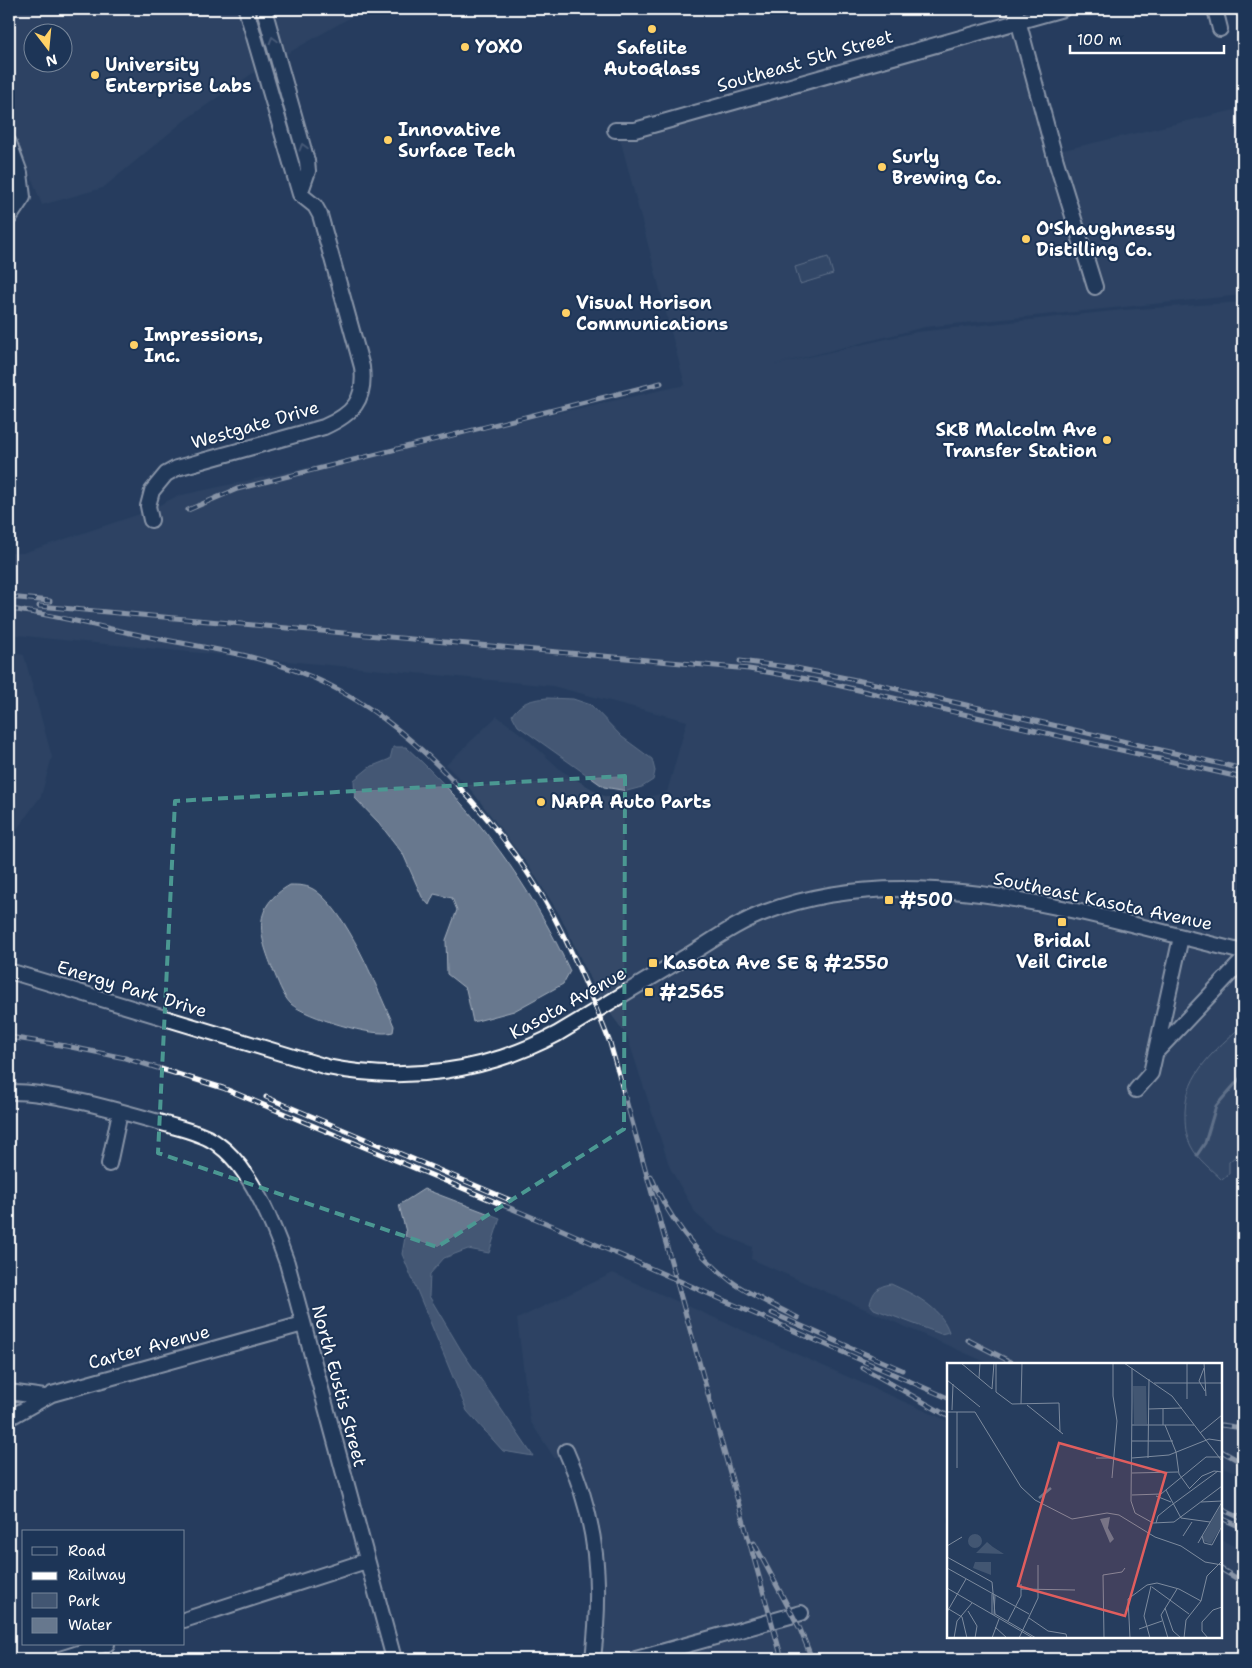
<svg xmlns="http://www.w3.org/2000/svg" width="1252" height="1668" viewBox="0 0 1252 1668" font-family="'Shantell Sans',sans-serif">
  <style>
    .built { fill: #344a68; fill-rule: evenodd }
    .green { fill: #425672; stroke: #a0aab8 }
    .water { fill: #67788e; stroke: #a4aebb }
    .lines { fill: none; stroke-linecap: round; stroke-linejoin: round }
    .stream { stroke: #a4aebb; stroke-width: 3 }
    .minor-casing { stroke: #fff; stroke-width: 18 }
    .minor { stroke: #1d3557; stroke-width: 14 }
    .rail-casing { stroke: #fff; stroke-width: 5 }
    .rail { stroke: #1d3557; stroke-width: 3; stroke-dasharray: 9; stroke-linecap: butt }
    .oneway { stroke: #6c7c92 }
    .marked { fill: none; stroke: #4b9892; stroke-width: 4; stroke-dasharray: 10 6; stroke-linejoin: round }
    .poi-dot { fill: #ffd166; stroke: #1d3557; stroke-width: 2 }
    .labels { text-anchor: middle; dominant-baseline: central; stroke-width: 4; stroke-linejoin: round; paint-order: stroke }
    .poi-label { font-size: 18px; font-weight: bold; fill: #fff; stroke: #1d3557; text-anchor: start }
    .street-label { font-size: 18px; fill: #fff; stroke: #1d3557 }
    .inset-river { fill: none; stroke: #67788e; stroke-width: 2.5 }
    .inset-road { fill: none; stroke: #7d8b9e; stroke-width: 1 }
    .view { fill: #e05e5e; fill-opacity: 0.15; stroke: #e05e5e; stroke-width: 2.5 }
    .inset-edge { fill: none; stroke: #fff; stroke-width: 2.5 }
  </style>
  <rect width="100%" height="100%" fill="#263d5e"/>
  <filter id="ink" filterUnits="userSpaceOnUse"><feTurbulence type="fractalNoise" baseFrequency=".02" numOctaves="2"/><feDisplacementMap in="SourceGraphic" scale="10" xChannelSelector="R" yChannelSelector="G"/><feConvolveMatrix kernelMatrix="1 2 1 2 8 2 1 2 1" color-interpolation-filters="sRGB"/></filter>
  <g filter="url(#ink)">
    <path class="built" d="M9 9H365L250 75 185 120 103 188 42 205 9 120ZM32 32H62V62H32Z
      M1012 28 1046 154 1243 108V295L925 327 774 365 916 332 1122 310 1243 302V1476L1221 1466V1364H990L751 1259 752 1247 718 1233 696 1214 670 1168 627 1036 599 998 561 917 531 869 472 791 446 765 497 716 525 737 562 771 604 796 622 800 644 798 667 792 687 721 552 686 51 639 9 634V553H23L146 512 177 496 685 385 618 131Z
      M9 652 24 655 52 757 41 796 9 840Z
      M613 1273 948 1421V1637H1221V1540L1243 1550V1659H600L605 1563 601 1530 590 1489 576 1451 555 1459 530 1421 517 1319Z"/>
    <path class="green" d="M828 257 833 274 800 284 795 267Z
      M1243 1025V1150L1229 1162V1174L1222 1180C1212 1170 1197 1159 1191 1146 1185 1135 1185 1124 1185 1112 1186 1073 1216 1049 1243 1025Z"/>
    <path class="water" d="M547 698 573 699 591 705 622 737 652 759 655 771 653 780 642 787 627 791 604 787 518 726 512 715C522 701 531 700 547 698Z
      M393 747H406C475 810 531 885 570 971L563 984 514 1011 473 1022 466 989 447 974 446 940 457 910 452 898 434 894 429 905 422 897 403 854 379 823 355 798 354 780 370 767 390 759Z
      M290 885C299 885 308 885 316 891 348 914 374 982 391 1019L394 1026 393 1032C374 1038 306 1017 291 1004 282 995 278 981 273 970 259 935 251 907 290 885Z
      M424 1189 500 1218 489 1253 468 1249 444 1258 430 1274 429 1296 461 1350 533 1456 503 1451 467 1411 402 1254 406 1232 399 1205Z
      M891 1284C913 1294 941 1307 949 1332L941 1334 874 1309 870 1304C873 1291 878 1286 891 1284Z"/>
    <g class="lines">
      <path class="stream" d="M1197 1155 1205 1143 1216 1106 1243 1075"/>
      <defs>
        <path id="minor" d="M264 9 307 161 308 171 300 194
          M1015 9 1056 161 1095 287
          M1215 9 1220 29
          M615 130H635L1063 9
          M9 143 20 173 23 197 9 218
          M151 520 148 506 152 491 166 474 177 468 324 427C353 414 366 400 362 367L320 215 315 206 300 194 246 9
          M9 971 327 1067C406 1083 486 1072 557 1034 601 1008 644 982 687 956 712 941 738 922 766 912 915 855 1095 917 1243 952
          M1158 1050 1243 960
          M1136 1090 1151 1073 1181 937
          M9 1092C52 1091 119 1111 162 1123 178 1128 199 1132 213 1141 217 1143 221 1147 225 1150 254 1176 274 1227 287 1263L394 1659
          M109 1164 120 1112
          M9 1392 44 1397
          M9 1418 52 1394 303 1324
          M566 1451C598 1521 602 1583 593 1659
          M184 1620 366 1561
          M60 1659 107 1644
          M636 1659 801 1613"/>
      </defs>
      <use href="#minor" class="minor-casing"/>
      <use href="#minor" class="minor"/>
      <defs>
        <path id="rail" d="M188 510 237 489 661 383
          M9 597 50 601
          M39 606 749 669 819 681 1243 778
          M9 609C58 615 102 628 150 637 210 649 271 656 327 684 416 727 506 829 553 915 575 957 593 999 610 1043L782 1659
          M740 661 796 668 871 683 1243 769
          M9 1037 66 1046 125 1058 223 1088 558 1228 948 1398
          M266 1097 510 1200
          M651 1176C667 1216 697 1255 731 1281 751 1296 776 1306 798 1318
          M772 1313 902 1370
          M968 1340 1015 1364
          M863 1368 948 1416
          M1221 1425 1243 1428
          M1221 1451 1243 1463
          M1221 1509 1243 1519
          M1221 1518 1243 1528
          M754 1543 800 1629 812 1659
          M1221 1569 1243 1582"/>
      </defs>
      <use href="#rail" class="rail-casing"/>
      <use href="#rail" class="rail"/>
    </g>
    <defs><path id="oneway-chevron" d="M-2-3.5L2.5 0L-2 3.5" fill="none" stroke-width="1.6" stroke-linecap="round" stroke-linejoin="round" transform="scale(1.25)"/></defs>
    <g class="oneway">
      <use href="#oneway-chevron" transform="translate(273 40) rotate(-106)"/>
      <use href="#oneway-chevron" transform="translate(303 147) rotate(-106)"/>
    </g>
  </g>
  <path d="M0 0H1252V1668H0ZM625 776 624 1129 437 1247 158 1153 175 801Z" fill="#263d5e" fill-opacity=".55" fill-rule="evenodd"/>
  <path class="marked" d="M625 776 624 1129 437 1247 158 1153 175 801Z"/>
  <g class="poi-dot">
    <circle cx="652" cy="29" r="5"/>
    <circle cx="465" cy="47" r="5"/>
    <circle cx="95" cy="75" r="5"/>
    <circle cx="388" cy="140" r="5"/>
    <circle cx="882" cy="167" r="5"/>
    <circle cx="1026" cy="239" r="5"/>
    <circle cx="566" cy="313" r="5"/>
    <circle cx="134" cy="345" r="5"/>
    <circle cx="1107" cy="440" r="5"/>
    <circle cx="541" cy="802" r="5"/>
    <rect x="884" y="895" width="10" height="10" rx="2.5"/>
    <rect x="1057" y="917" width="10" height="10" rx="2.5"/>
    <rect x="648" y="958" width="10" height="10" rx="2.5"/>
    <rect x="644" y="987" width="10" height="10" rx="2.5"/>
  </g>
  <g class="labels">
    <g class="poi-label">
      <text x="475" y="47">YOXO</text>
      <text x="652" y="48" text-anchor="middle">Safelite<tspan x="652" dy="21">AutoGlass</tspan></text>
      <text x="105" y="65">University<tspan x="105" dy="21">Enterprise Labs</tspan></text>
      <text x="398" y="130">Innovative<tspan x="398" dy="21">Surface Tech</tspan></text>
      <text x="892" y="157">Surly<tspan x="892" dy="21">Brewing Co.</tspan></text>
      <text x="1036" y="229">O'Shaughnessy<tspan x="1036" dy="21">Distilling Co.</tspan></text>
      <text x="576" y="303">Visual Horison<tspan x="576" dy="21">Communications</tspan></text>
      <text x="144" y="335">Impressions,<tspan x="144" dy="21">Inc.</tspan></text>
      <text x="1097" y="430" text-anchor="end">SKB Malcolm Ave<tspan x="1097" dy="21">Transfer Station</tspan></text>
      <text x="551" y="802">NAPA Auto Parts</text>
      <text x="899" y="900">#500</text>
      <text x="1062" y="941" text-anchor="middle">Bridal<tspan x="1062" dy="21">Veil Circle</tspan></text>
      <text x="663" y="963">Kasota Ave SE &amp; #2550</text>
      <text x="659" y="992">#2565</text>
    </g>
    <g class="street-label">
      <text transform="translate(805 61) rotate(-16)">Southeast 5th Street</text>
      <text transform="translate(255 425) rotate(-16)">Westgate Drive</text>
      <text transform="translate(1103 901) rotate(12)">Southeast Kasota Avenue</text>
      <text transform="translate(132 989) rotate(17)">Energy Park Drive</text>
      <text transform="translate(568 1003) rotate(-29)">Kasota Avenue</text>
      <text transform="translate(149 1347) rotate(-15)">Carter Avenue</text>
      <text transform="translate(339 1386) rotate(75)">North Eustis Street</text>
    </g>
  </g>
  <g transform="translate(947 1363)">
    <rect width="275" height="275" fill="#263d5e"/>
    <path d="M186 23H199L200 61H187ZM275 140V162L264 181 256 178V173ZM21 178a7 7 0 1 1 14 0a7 7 0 1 1-14 0ZM40 179 46 184 57 191 29 190ZM28 199H44V212L26 205Z" fill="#425672"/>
    <path d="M163 154 161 165 167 176 163 180 153 156Z" fill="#67788e"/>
    <path class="inset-river" d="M92 135 104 125"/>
    <path class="inset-road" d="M14 0 45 26 47 0M49 0V29L65 41 112 40 113 69M177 0 225 33 275 98M257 0 259 33M257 5 252 18 258 28M32 15 33 0M0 17 33 44M207 20H275M166 33V0M240 36V0M185 40 184 138 188 150 206 160 227 159 275 123M185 40V5M74 41 75 0M80 42 116 71M201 46 235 45M216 46V62M5 47 6 21M0 49H28L74 124 88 137 125 156 160 150 172 152 208 174 234 183 258 199 275 202M185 62H247M218 62 229 89 232 111 242 125M253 70 275 52M185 78H226M149 95H168M185 95 222 92 262 76 275 78M201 95 202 16M10 105V49M185 110 231 109M165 115 170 58 166 33M242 126 255 113 267 108 275 109M219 127 234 155 263 159M185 132 214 131 259 94H275M209 133 224 139M254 139 275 138M209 160 211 153 222 144 271 108M236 173 245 159M255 173 257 180 265 182 275 163M251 180 275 139M0 183 15 174M0 194 45 219 48 251 89 275M0 205 82 251M205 224 242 251M0 225 86 275M74 226 128 227M0 245 15 254 20 275M218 245 226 268 234 275M21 248 30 263 28 275M0 249 19 216M45 251V231M47 252 48 232M82 255 101 268 119 271 120 275M61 258 74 233V221M48 264 60 275M192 266 215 258M7 275 10 258 25 240M45 275 52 256M72 275 91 235V202M157 275 156 212 175 209 178 205M183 275 181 236 200 222 210 220 232 226 254 238M203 275 197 253 204 223M221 275 214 252 230 226M237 275 239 257 254 238 260 213 275 198M261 275 255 268V259L266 247 275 244"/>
    <path class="view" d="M112 80 219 110 178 253 71 223Z"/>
    <rect width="275" height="275" class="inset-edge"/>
  </g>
  <rect width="1252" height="1668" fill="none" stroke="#1d3557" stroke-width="30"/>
  <rect x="15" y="15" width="1222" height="1638" fill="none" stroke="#fff" stroke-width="2" filter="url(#ink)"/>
  <rect x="22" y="1530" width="162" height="115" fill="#1d3557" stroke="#77869a"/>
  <rect x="32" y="1547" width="25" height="8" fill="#1d3557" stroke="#77869a"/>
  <text x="68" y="1556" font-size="15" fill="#ffffff">Road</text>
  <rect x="32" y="1572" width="25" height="8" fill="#ffffff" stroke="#77869a"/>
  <text x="68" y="1580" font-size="15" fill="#ffffff">Railway</text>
  <rect x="32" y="1593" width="25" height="15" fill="#425672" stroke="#77869a"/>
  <text x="68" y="1606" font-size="15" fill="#ffffff">Park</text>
  <rect x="32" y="1618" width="25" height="15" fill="#67788e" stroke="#77869a"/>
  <text x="68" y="1630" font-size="15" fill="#ffffff">Water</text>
  <g transform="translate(48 48) rotate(164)"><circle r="24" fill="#1d3557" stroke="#77869a"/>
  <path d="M0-4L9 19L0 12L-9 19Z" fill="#ffd166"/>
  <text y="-8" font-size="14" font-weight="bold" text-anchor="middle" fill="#ffffff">N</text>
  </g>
  <path d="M1070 45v8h154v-8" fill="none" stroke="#ffffff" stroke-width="2.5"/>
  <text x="1077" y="45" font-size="15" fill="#ffffff" stroke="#1d3557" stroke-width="4" paint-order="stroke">100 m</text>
</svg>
